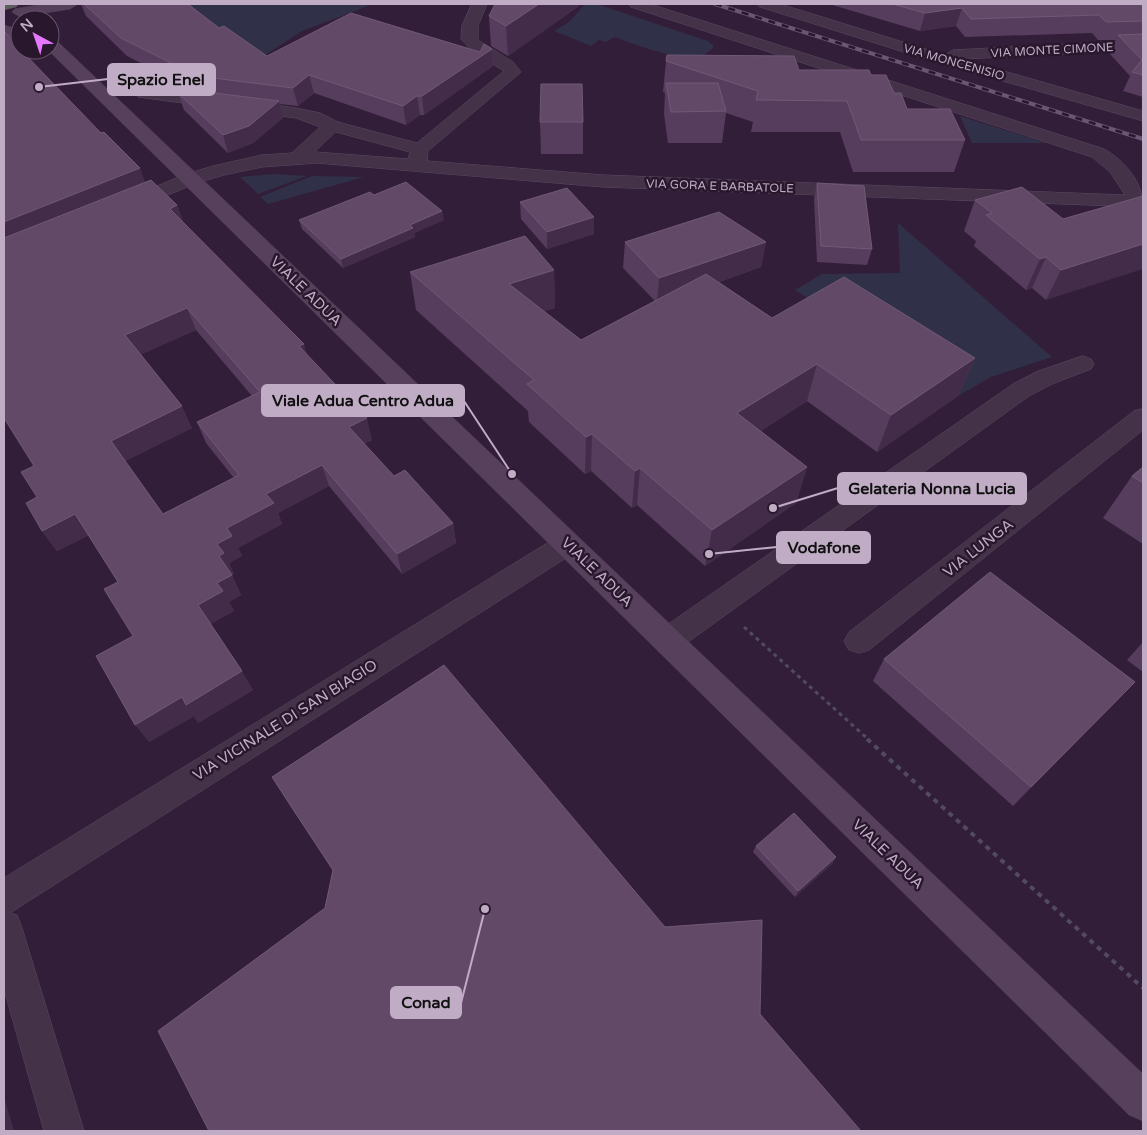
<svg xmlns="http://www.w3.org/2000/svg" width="1147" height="1135" viewBox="0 0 1147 1135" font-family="'Varela Round',sans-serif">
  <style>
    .green { fill: #313049 }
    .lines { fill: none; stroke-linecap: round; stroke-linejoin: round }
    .minor-casing { stroke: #5c4a61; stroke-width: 1 }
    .secondary-casing { stroke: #4b394f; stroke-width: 1 }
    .trunk-casing { stroke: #4c3a50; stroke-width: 1 }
    .path-far1 { stroke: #524962; stroke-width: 3; stroke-dasharray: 4 4; stroke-linecap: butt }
    .path { stroke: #524962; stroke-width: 4; stroke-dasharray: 5 5; stroke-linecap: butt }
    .minor { fill: #443249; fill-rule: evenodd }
    .secondary { fill: #57405c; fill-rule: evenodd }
    .trunk { fill: #5c605c; fill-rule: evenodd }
    .rail-casing { stroke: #6c5573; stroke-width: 4 }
    .rail { stroke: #29182d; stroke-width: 2.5; stroke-dasharray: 7; stroke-linecap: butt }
    .wall { fill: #563d5d; fill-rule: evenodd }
    .shaded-wall { fill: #432c4a }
    .building { fill: #624968; stroke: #705977; fill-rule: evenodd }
    .labels { text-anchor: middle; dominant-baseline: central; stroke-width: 5; stroke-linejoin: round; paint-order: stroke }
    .far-street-label { font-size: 12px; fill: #c1acc6; stroke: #29182d }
    .street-label { font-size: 15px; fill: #c1acc6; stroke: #29182d }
    .leader { fill: none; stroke: #c1acc6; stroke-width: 2 }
    .callout-dot { fill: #c1acc6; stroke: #29182d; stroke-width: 2 }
    .callout { fill: #c1acc6; stroke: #c1acc6; stroke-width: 2 }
    .callout-label { font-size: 16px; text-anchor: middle; font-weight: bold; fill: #111 }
  </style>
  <rect width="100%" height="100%" fill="#331e39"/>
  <path class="green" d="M179 4H364L368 6 302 31 259 59Z
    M585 4H597L708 41 714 46C698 72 636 44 614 37L606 42 599 40 591 46 554 31 569 22Z
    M960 116 1046 143H972Z
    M274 174 307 176 258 194 240 177Z
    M312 176 364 177 268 204 260 197Z
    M898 223 1052 357 991 377 958 396 795 290 822 274 900 273Z"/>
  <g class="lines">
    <defs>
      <path id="minor" d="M472 4H487L478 26V40L513 62 521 72 428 151 427 161 603 175 1125 195 1110 172 1092 157 631 7 628 4H650L1104 149C1125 161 1143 182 1143 207L603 187 317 163 262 167 224 175 197 183 129 211 122 209 119 205 122 201 183 175 213 166 262 155 292 153 320 127 296 118 138 97 136 93 138 89 144 88 296 108 320 113 338 122 417 143 504 71 473 52 461 39 462 26ZM336 132 410 152 408 159 315 152Z
        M757 4H780L945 55 953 50 1143 40V50L962 59 1143 111V121L926 59 760 7Z
        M1083 356 1091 359 1094 364 1091 369 1052 384 1029 396 677 650 667 653 657 650 652 641 657 632 1013 384 1036 372Z
        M1143 409V430L869 650 859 653 849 650 844 641 849 632 1134 411Z
        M567 533 577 537 580 544 577 551 10 913 17 915 22 928 84 1131H44L4 989V878L557 537Z"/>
      <path id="secondary" d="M43 4H78L70 9 20 17 12 12 15 9Z
        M4 25 20 30V40L4 35Z
        M50 38 56 40 1143 1074V1121L1129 1115 48 50H50Z"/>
      <path id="trunk" d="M4 4H19L16 7 4 10Z"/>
    </defs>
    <use href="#minor" class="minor-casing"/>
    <use href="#secondary" class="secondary-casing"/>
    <use href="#trunk" class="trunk-casing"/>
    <path class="path-far1" d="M744 627 869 740"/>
    <path class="path" d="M867 739 1143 988"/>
    <use href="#minor" class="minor"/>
    <use href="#secondary" class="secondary"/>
    <use href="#trunk" class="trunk"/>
    <defs>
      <path id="rail" d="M715 4 1143 139"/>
    </defs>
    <use href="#rail" class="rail-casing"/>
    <use href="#rail" class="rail"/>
  </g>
  <path class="wall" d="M81 4H188L219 28 267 56 480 52 492 49 493 66 424 115H420L406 125 314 93 298 106 280 104 283 118 253 143 228 153 184 110 178 93 196 91 127 56 86 16Z
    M495 4H579V6L508 56 491 46 489 16Z
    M829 4H1143V97L1123 91 1130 76 1110 54 1116 40H1098L1092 33 965 37 956 26 920 31Z
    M666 61 871 75 894 93 907 109 965 140 954 172H853L840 132H751L753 122 726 113 722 143H668L664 114 665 93 663 92Z
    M540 122H583V154H541Z
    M145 182 177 205 183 222 307 355 372 440 364 444 394 476 453 523 456 543 402 574 329 486 278 513 282 524 238 548 242 556 229 563 234 574 232 575 241 595 229 602 234 611 210 624 253 690 198 723 194 716 149 742 133 636 118 582 89 535 57 551 42 531 37 497 34 466ZM196 330 252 396 197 422 206 443 234 478 163 514 125 461 192 428 141 354Z
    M817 183 872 249 867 265 817 262 814 199Z
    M374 195 444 220 414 233 415 237 343 268 302 229 299 220Z
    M1143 196 1046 300 1032 288 1026 290 974 246 976 241 964 231 975 200 1063 219Z
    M520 202 594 217V234L547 249 521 219Z
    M625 242H766L761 267 719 282 772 318 975 358 958 396 877 452 807 401 761 431 807 467 796 503 705 566 637 505 632 508 591 471 585 474 529 422 528 411 416 310 410 272 554 270 555 308 544 311 581 340 655 301 623 268Z
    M1143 467V544L1103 518 1132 476Z
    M1143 642V672L1127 660Z
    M884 659 1135 682 1013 806 873 681Z
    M272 777 665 927 760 1014 325 908 333 871 287 801Z
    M756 846 833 863 795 897 753 852Z"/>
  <path class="shaded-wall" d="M539 4H579V6L508 56 506 26Z
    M962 8 956 26 920 31 925 13Z
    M492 49 493 66 424 115 422 96Z
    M309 75 314 93 298 106 293 88Z
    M417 96 420 115 406 125 403 106Z
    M279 101 283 118 253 143 228 153 223 135Z
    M140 168 148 190 4 248V222Z
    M177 205 185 227 170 209Z
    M442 211 444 220 414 233 415 237 343 268 341 259 410 225Z
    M594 217V234L547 249V232Z
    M766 242 761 267 657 304 659 278Z
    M1143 244V269L1046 300 1061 270Z
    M1046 257 1032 288 1026 290 1040 259Z
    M554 270 555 308 511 322 509 284Z
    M187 308 196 330 136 357 125 335Z
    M304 344 310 366 299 346Z
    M975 358 958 396 877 452 891 415Z
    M817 364 807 401 730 451 737 413Z
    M182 406 192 428 123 462 111 441Z
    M367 418 372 440 355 449 349 427Z
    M592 434 591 471 585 474 586 437Z
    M322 465 329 486 278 513 282 524 238 548 242 556 229 563 234 574 229 576 219 556 217 544 227 528 266 494Z
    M807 467 796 503 705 566 712 530Z
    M640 468 637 505 632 508 635 471Z
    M75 514 89 535 57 551 42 531Z
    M453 523 456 543 402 574 397 554Z
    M232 575 241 595 229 602 234 611 209 625 198 605 217 583Z
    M242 671 253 690 198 723 194 716 149 742 135 725 182 697Z
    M1135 682 1114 704 1013 806 1031 787Z
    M836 857 833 863 795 897 798 891Z
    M4 1097 14 1131H4Z"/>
  <path class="building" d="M84 4H188L219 28 224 26 267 56 351 13 480 52 484 44 492 49 422 96H417L403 106 309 75 293 88 197 76 121 38Z
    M495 4H539L506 26 489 16Z
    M893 4H1143V21L1106 22 1099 15 971 19 962 8 925 13Z
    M4 31 20 48V50H21L101 133 104 132 140 168 4 222Z
    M1143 34V75L1132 72 1142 60 1118 35Z
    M667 55 794 56 799 70H869L871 75H886L894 93H901L907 109H950L965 140H861L847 101 756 100 758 91 666 61Z
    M666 83H718L726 111 671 112Z
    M541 84H582L583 122H540Z
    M190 90 279 101 249 126 223 135 178 93Z
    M151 180 177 205 170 209 304 344 299 346 367 418 349 427 394 476 405 470 453 523 397 554 322 465 266 494 274 503 227 528 232 536 217 544 224 553 219 556 232 575 217 583 223 591 198 605 242 671 186 705 182 697 135 725 96 656 133 636 104 589 118 582 75 514 42 531 26 503 37 497 21 472 34 466 4 418V238ZM187 308 260 392 197 422 239 475 163 514 111 441 182 406 125 335Z
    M406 182 442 211 410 225 413 228 341 259 299 220 370 192 374 195Z
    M817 183 864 186 872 249 821 246Z
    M1022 187 1063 219 1143 196V244L1061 270 1046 257 1040 259 986 215 992 213 975 200Z
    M567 188 594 217 547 232 520 202Z
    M719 212 766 242 659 278 625 242Z
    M525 236 554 270 509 284 581 340 706 274 772 318 844 277 975 358 891 415 817 364 737 413 807 467 712 530 640 468 635 471 592 434 586 437 527 384 534 380 410 272Z
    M1143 467V483L1132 476Z
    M990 572 1135 682 1031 787 884 659Z
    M444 665 665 927 762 920 760 1014 861 1131H209L158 1031 325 908 333 870 272 777Z
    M794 813 836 857 798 891 756 846Z"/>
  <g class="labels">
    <g class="far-street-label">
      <text transform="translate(1052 50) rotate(-3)">VIA MONTE CIMONE</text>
      <text transform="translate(954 62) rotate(16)">VIA MONCENISIO</text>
      <text transform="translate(720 186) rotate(2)">VIA GORA E BARBATOLE</text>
    </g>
    <g class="street-label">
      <text transform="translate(306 291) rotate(44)">VIALE ADUA</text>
      <text transform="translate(978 548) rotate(-38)">VIA LUNGA</text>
      <text transform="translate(597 572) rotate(44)">VIALE ADUA</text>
      <text transform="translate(285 720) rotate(-32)">VIA VICINALE DI SAN BIAGIO</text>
      <text transform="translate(888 854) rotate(44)">VIALE ADUA</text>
    </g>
  </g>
  <path class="leader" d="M39 87L108 79M512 474L464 401M773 508L838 488M709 554L777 547M485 909L461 1003"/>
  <g class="callout-dot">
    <circle cx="39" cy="87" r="5"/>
    <circle cx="512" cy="474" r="5"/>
    <circle cx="773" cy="508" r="5"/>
    <circle cx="709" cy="554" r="5"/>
    <circle cx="485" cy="909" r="5"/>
  </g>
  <g class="callout">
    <rect x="108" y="64" width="107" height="31" rx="5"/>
    <rect x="262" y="385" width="202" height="31" rx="5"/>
    <rect x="838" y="473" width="188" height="31" rx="5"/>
    <rect x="777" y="532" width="93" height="31" rx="5"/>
    <rect x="391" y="987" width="70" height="31" rx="5"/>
  </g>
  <g class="callout-label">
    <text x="161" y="85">Spazio Enel</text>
    <text x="363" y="406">Viale Adua Centro Adua</text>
    <text x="932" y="494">Gelateria Nonna Lucia</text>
    <text x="824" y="553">Vodafone</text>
    <text x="426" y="1008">Conad</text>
  </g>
  <rect width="1147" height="1135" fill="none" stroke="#c1acc6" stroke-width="10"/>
  <g transform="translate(35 35) rotate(320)"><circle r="24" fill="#29182d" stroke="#66536a"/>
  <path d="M0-4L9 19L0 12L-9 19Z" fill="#e678ff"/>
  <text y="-8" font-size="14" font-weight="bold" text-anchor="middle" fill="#c1acc6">N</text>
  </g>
</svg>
